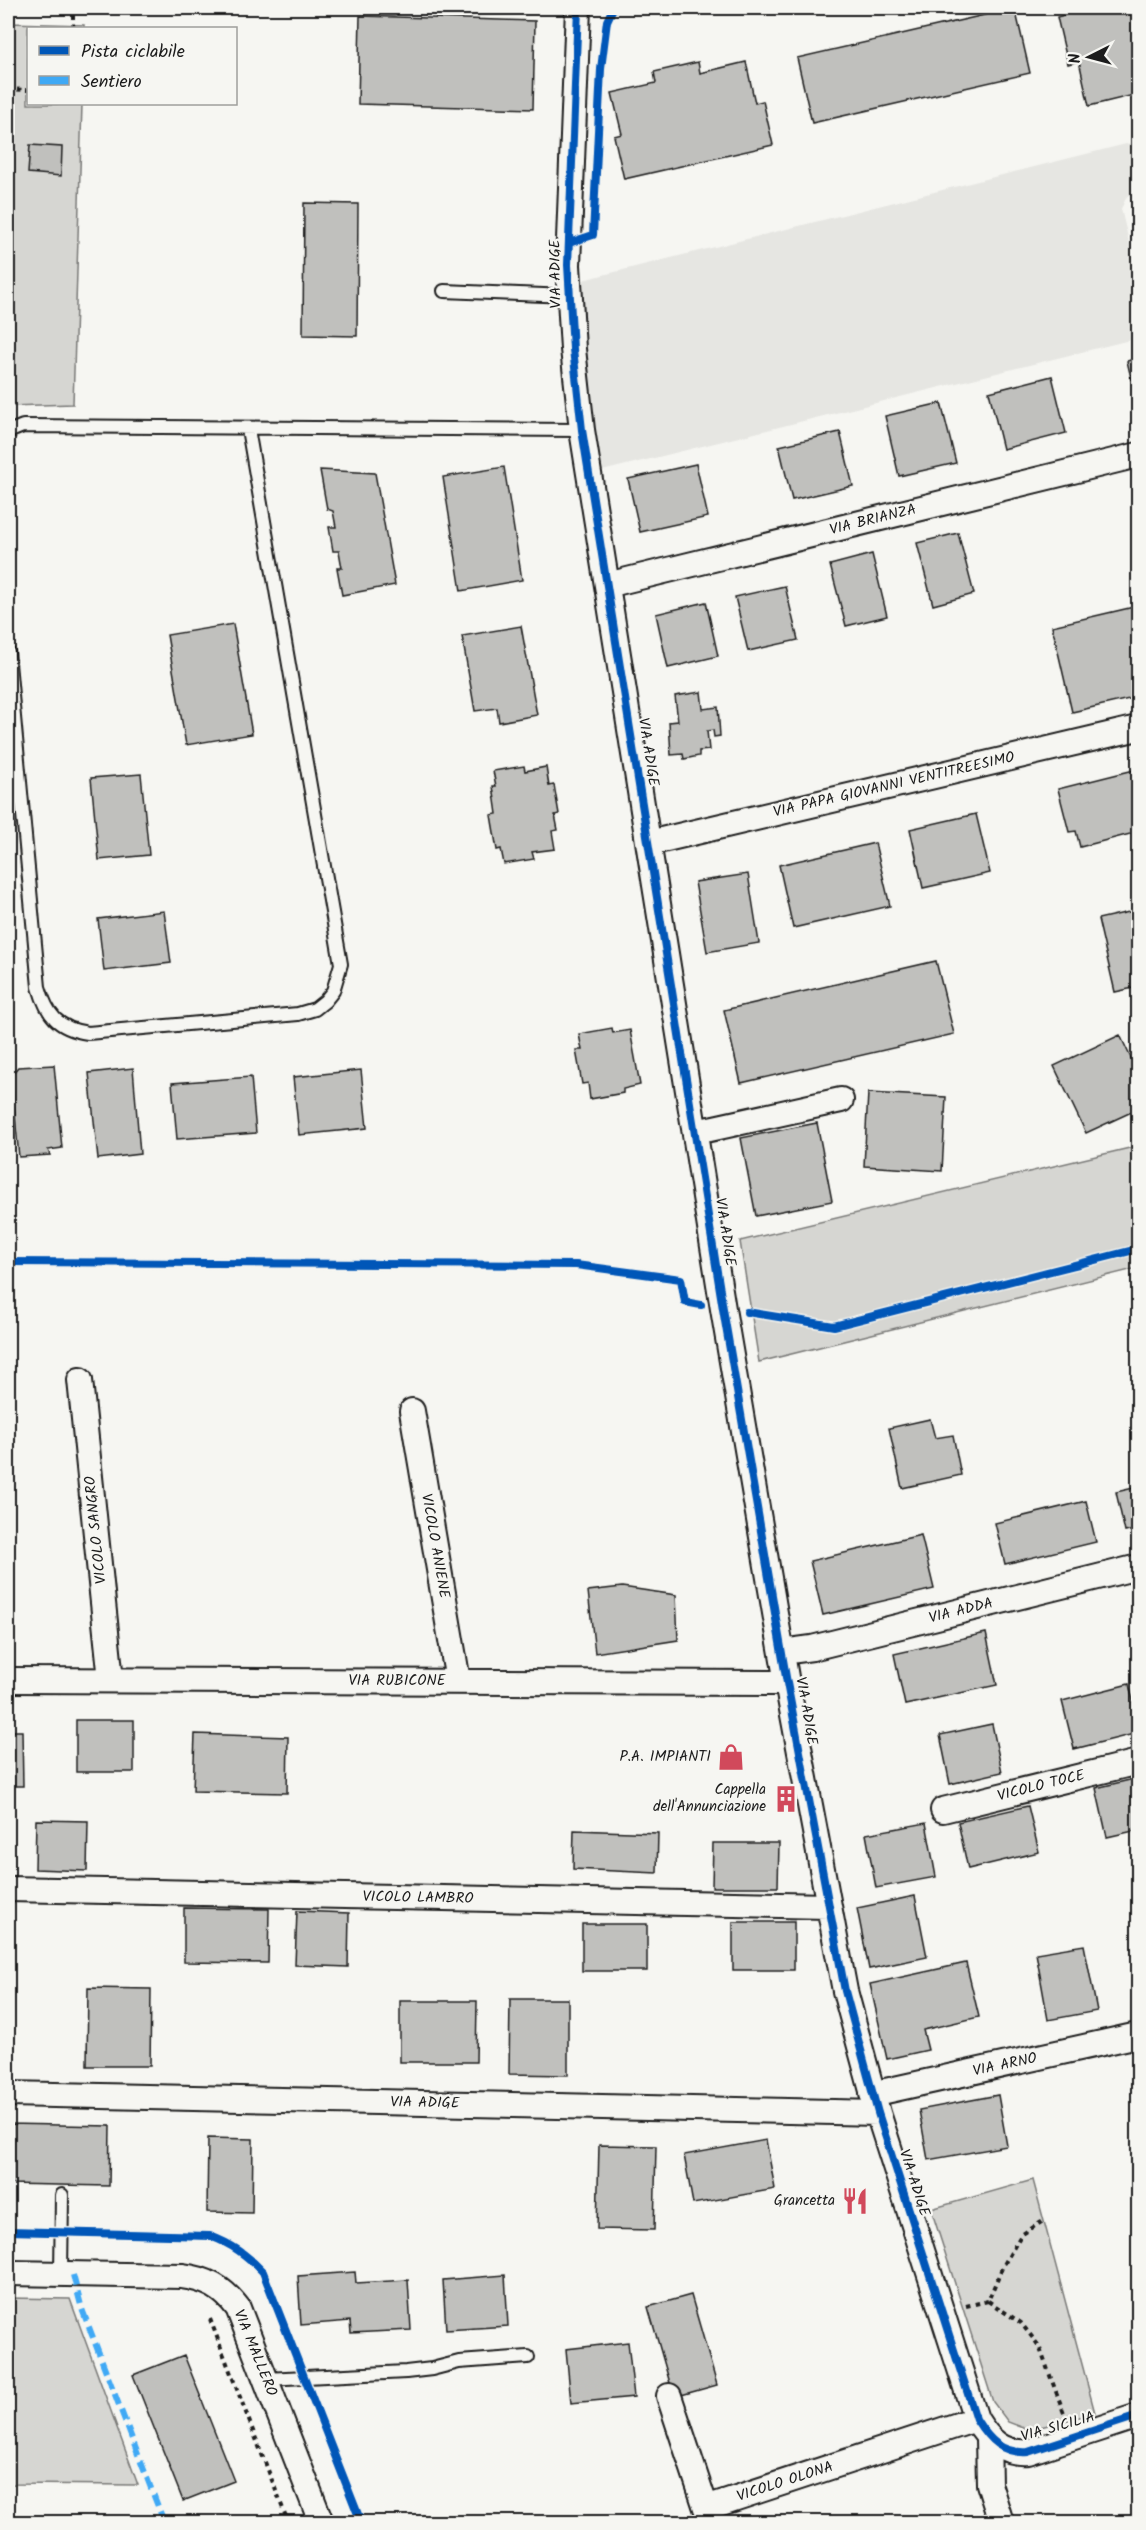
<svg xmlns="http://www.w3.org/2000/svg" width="1146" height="2530" viewBox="0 0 1146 2530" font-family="Kalam,sans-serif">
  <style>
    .built { fill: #e6e6e2 }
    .green { fill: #d6d6d2; stroke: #797977; stroke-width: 1.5 }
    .building { fill: #c0c0bd; stroke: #1c1c1c; stroke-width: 1.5 }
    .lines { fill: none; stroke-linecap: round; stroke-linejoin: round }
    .service-casing { stroke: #1c1c1c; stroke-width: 16 }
    .minor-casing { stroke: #1c1c1c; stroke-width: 28 }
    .path { stroke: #1c1c1c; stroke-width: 4; stroke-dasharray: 4.5 4.5; stroke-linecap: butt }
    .service { stroke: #f6f6f2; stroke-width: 12 }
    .minor { stroke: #f6f6f2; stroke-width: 24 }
    .quiet { stroke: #3fa9f5; stroke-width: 6; stroke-dasharray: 12 6; stroke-linecap: butt }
    .cycleway-casing { stroke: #f6f6f2; stroke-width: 11 }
    .cycleway { stroke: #0057b8; stroke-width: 8 }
    .labels { text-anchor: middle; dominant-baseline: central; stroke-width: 4.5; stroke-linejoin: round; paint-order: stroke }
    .street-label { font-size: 15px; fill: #1c1c1c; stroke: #f6f6f2 }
    .poi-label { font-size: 15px; fill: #1c1c1c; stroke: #f6f6f2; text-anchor: end }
  </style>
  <rect width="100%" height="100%" fill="#f6f6f2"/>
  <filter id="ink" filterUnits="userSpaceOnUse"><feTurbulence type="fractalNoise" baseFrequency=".0167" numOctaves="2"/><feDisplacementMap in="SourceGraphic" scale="12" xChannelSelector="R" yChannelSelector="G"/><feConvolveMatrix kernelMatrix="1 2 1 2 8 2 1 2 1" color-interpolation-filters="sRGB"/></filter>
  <g filter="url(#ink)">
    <path class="built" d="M1138 141V193L1127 196 1121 209 1138 279V338L594 473 575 282Z"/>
    <path class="green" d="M8 23 84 25V28H28V104H82L73 404 8 406Z
      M1138 1146V1268L759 1362 740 1241Z
      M1033 2180 1095 2413 1029 2430 1008 2422 993 2402 931 2209Z
      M8 2298 70 2299 138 2485 8 2484Z"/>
    <path class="building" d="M1015 8 1030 73 812 123 797 58Z
      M1067 8H1138V94L1089 106 1079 61 1068 64 1057 17 1068 14Z
      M360 16 535 21 533 109 358 104Z
      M698 62 700 73 746 62 755 103 763 101 773 145 624 179 614 136 622 134 612 93 656 83 654 72Z
      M30 145 62 147 61 176 28 173Z
      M304 203 358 204 357 336 303 335Z
      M1138 205V224L1134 206Z
      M1138 358V407L1127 361Z
      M1052 376 1066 433 1003 449 989 392Z
      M941 403 956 463 899 476 885 416Z
      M840 432 853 486 792 500 779 446Z
      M696 464 708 517 640 532 628 479Z
      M504 467 522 580 461 591 443 477Z
      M320 470 375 473 395 585 342 595 337 568H342L339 551H333L329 527H336L333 511 327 509Z
      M958 533 974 594 933 605 917 543Z
      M872 554 887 616 846 626 830 565Z
      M785 586 798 640 748 651 735 597Z
      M706 602 718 656 668 668 656 614Z
      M1138 606V697L1072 712 1052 626Z
      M233 624 252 734 186 745 167 635Z
      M521 626 537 715 499 722 497 708 475 711 462 636Z
      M701 692 703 709 718 707 720 736 714 737 713 730 707 731 709 750 699 751V756L684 759 683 754 671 755 669 722 678 721 675 696Z
      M524 766 525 771 546 767 549 786 554 785 559 814 555 815 558 830 552 831 555 849 532 852 534 859 504 864 501 849 497 850 491 815 497 814 493 786H496L493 771Z
      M1138 769V832L1080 847 1076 831 1069 832 1058 789Z
      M141 774 149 855 99 860 91 778Z
      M976 814 990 873 923 888 910 829Z
      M875 843 890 906 793 928 779 865Z
      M748 874 759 943 707 952 695 882Z
      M1138 910V987L1115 992 1098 919Z
      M164 911 171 963 104 971 98 919Z
      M936 961 954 1034 741 1083 724 1010Z
      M612 1028 613 1033 630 1030 640 1085 623 1089V1093L590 1099 588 1083 582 1084 576 1050H582L579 1034Z
      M1120 1035 1138 1073V1109L1086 1133 1054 1066Z
      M54 1065 62 1148 48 1150 50 1155 19 1157 11 1075 18 1067Z
      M133 1068 140 1154 98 1159 89 1073Z
      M361 1070 367 1128 299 1135 293 1077Z
      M251 1077 256 1133 177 1139 172 1083Z
      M868 1093 946 1097 942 1171 864 1166Z
      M817 1123 832 1201 756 1216 741 1138Z
      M930 1419 935 1438 953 1435 961 1475 902 1488 889 1428Z
      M1138 1487V1529L1125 1532 1116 1492Z
      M1086 1501 1096 1542 1005 1564 995 1523Z
      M921 1535 934 1589 823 1615 810 1561Z
      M622 1587 676 1595 678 1640 595 1653 588 1591Z
      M986 1633 997 1685 905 1705 894 1654Z
      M1129 1684 1138 1722V1733L1074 1749 1062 1701Z
      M76 1720H134V1772H76Z
      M992 1724 1002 1772 950 1784 940 1735Z
      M8 1731H22L23 1786H8Z
      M195 1734 288 1737 287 1793 193 1791Z
      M1138 1778V1830L1107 1837 1096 1788Z
      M791 1789 794 1801 783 1806 778 1796Z
      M1028 1806 1039 1852 968 1869 958 1822Z
      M36 1820 88 1821 87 1871 35 1869Z
      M926 1823 936 1877 876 1888 866 1834Z
      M574 1830 658 1833 657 1873 573 1869Z
      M713 1843H779L778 1887H712Z
      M915 1896 927 1957 869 1969 857 1908Z
      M184 1908 269 1909 268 1963 184 1962Z
      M297 1911 349 1913 348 1967 295 1965Z
      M733 1922H794V1970H733Z
      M582 1924H647V1971H582Z
      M1084 1945 1097 2011 1048 2020 1036 1953Z
      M966 1963 979 2017 923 2030 928 2050 887 2059 870 1984Z
      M88 1988 151 1989 150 2066H87Z
      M510 1999H568V2075L509 2074Z
      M400 2001H477L476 2062H400Z
      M998 2095 1007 2146 928 2160 919 2110Z
      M8 2124 110 2126 109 2186 8 2184Z
      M208 2138 253 2139 252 2213 207 2212Z
      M766 2140 775 2189 693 2204 684 2155Z
      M599 2145 656 2146 654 2230 597 2229Z
      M355 2272 356 2283 408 2280 411 2330 351 2333 350 2321 301 2325 298 2276Z
      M505 2275 508 2326 446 2330 443 2280Z
      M691 2295 717 2385 674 2397 648 2307Z
      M628 2342 634 2397 571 2403 566 2349Z
      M184 2355 234 2481 183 2501 133 2375Z"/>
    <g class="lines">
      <defs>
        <path id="service" d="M444 291 568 296
          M8 432 23 426 582 430
          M8 652 39 987C47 1015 58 1029 88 1033L298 1014 315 1009 325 1001 333 991 341 964 248 429
          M61 2274 62 2195
          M266 2379 406 2372 432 2369 459 2362 528 2357"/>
        <path id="minor" d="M578 8 568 265 573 349 582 430 723 1309 787 1683 845 1991 878 2113 976 2419C989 2440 1002 2454 1028 2452L1138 2416
          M607 585 1138 455
          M649 843 1138 728
          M696 1132 841 1100
          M80 1380 111 1680
          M412 1411 458 1681
          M782 1652 812 1648 1138 1567
          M8 1680 787 1683
          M943 1810 1138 1762
          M8 1889 828 1906
          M8 2094 878 2113
          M872 2094 1138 2035
          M8 2273 182 2276C207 2279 223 2288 238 2308L321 2522
          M669 2396 706 2508 976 2419
          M988 2438 989 2484 1001 2522"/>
      </defs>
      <use href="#service" class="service-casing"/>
      <use href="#minor" class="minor-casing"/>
      <path class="path" d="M73 28V8
        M8 89 28 90
        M988 2301 1021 2323 1039 2346 1064 2413
        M966 2306 988 2301 1002 2268 1021 2235 1043 2221
        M210 2319 288 2522"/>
      <use href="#service" class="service"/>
      <use href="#minor" class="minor"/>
      <path class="quiet" d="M73 2275 82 2309 164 2522"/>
      <defs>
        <path id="cycleway" d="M578 8 568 265 573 349 582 430 723 1309 787 1683 845 1991 878 2113 976 2419C989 2440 1002 2454 1028 2452L1138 2416
          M569 243 593 235 601 69 607 21 613 8
          M8 1262 576 1265 681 1279 685 1302 701 1305
          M747 1312 834 1326 1138 1249
          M8 2231 210 2236C232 2244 247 2255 263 2272L361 2522"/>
      </defs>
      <use href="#cycleway" class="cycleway-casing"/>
      <use href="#cycleway" class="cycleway"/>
    </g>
  </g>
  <defs>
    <symbol id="shop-bare" viewBox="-9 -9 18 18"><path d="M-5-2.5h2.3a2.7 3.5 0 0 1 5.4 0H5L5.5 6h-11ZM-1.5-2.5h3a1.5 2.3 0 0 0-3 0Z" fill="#d1495b" stroke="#f6f6f2" stroke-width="2.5" paint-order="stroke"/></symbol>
    <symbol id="building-bare" viewBox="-9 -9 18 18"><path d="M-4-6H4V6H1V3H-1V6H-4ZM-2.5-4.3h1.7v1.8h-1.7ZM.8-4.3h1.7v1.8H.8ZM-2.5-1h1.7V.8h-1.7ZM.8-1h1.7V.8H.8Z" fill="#d1495b" stroke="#f6f6f2" stroke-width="2.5" paint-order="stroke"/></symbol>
    <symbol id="restaurant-bare" viewBox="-9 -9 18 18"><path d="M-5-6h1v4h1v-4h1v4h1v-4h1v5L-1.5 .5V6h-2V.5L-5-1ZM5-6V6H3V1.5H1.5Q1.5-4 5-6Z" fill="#d1495b" stroke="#f6f6f2" stroke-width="2.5" paint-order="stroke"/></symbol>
  </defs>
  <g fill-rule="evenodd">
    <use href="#shop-bare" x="712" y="1738" width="38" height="38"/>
    <use href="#building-bare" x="767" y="1780" width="38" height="38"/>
    <use href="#restaurant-bare" x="836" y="2182" width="38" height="38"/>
  </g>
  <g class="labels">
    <g class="street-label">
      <text transform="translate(556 274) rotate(-91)">VIA ADIGE</text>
      <text transform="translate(873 520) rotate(-14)">VIA BRIANZA</text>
      <text transform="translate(648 752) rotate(81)">VIA ADIGE</text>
      <text transform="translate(894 785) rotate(-13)">VIA PAPA GIOVANNI VENTITREESIMO</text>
      <text transform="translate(725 1232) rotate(81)">VIA ADIGE</text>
      <text transform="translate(96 1530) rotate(-96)">VICOLO SANGRO</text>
      <text transform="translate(435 1546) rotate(80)">VICOLO ANIENE</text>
      <text transform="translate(961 1611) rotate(-14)">VIA ADDA</text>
      <text x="397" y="1681">VIA RUBICONE</text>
      <text transform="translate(806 1711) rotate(80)">VIA ADIGE</text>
      <text transform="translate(1041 1786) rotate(-14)">VICOLO TOCE</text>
      <text transform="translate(418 1898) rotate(1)">VICOLO LAMBRO</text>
      <text transform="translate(1005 2065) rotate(-12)">VIA ARNO</text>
      <text transform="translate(425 2103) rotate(1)">VIA ADIGE</text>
      <text transform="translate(914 2183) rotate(72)">VIA ADIGE</text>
      <text transform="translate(255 2353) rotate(68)">VIA MALLERO</text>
      <text transform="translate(1058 2427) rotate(-16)">VIA SICILIA</text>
      <text transform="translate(785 2482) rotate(-18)">VICOLO OLONA</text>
    </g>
    <g class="poi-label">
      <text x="711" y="1757">P.A. IMPIANTI</text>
      <text x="766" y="1790">Cappella<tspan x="766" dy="17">dell'Annunciazione</tspan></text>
      <text x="835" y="2201">Grancetta</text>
    </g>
  </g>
  <rect width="1146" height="2530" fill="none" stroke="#f6f6f2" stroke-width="30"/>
  <rect x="15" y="15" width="1116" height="2500" fill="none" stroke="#1c1c1c" stroke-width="2" filter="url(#ink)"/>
  <rect x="27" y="27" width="210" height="78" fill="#f6f6f2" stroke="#9f9f9c" stroke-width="1.5"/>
  <rect x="39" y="46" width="30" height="9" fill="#0057b8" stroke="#9f9f9c" stroke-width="1.5"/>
  <text x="81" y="57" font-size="18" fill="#1c1c1c">Pista ciclabile</text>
  <rect x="39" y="76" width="30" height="9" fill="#3fa9f5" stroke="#9f9f9c" stroke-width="1.5"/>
  <text x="81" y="87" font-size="18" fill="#1c1c1c">Sentiero</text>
  <g transform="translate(1089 57) rotate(264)" stroke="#f6f6f2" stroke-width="4.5" paint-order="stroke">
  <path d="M0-4.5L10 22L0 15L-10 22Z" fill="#1c1c1c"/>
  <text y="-9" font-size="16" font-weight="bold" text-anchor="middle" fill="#1c1c1c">N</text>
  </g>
</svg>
